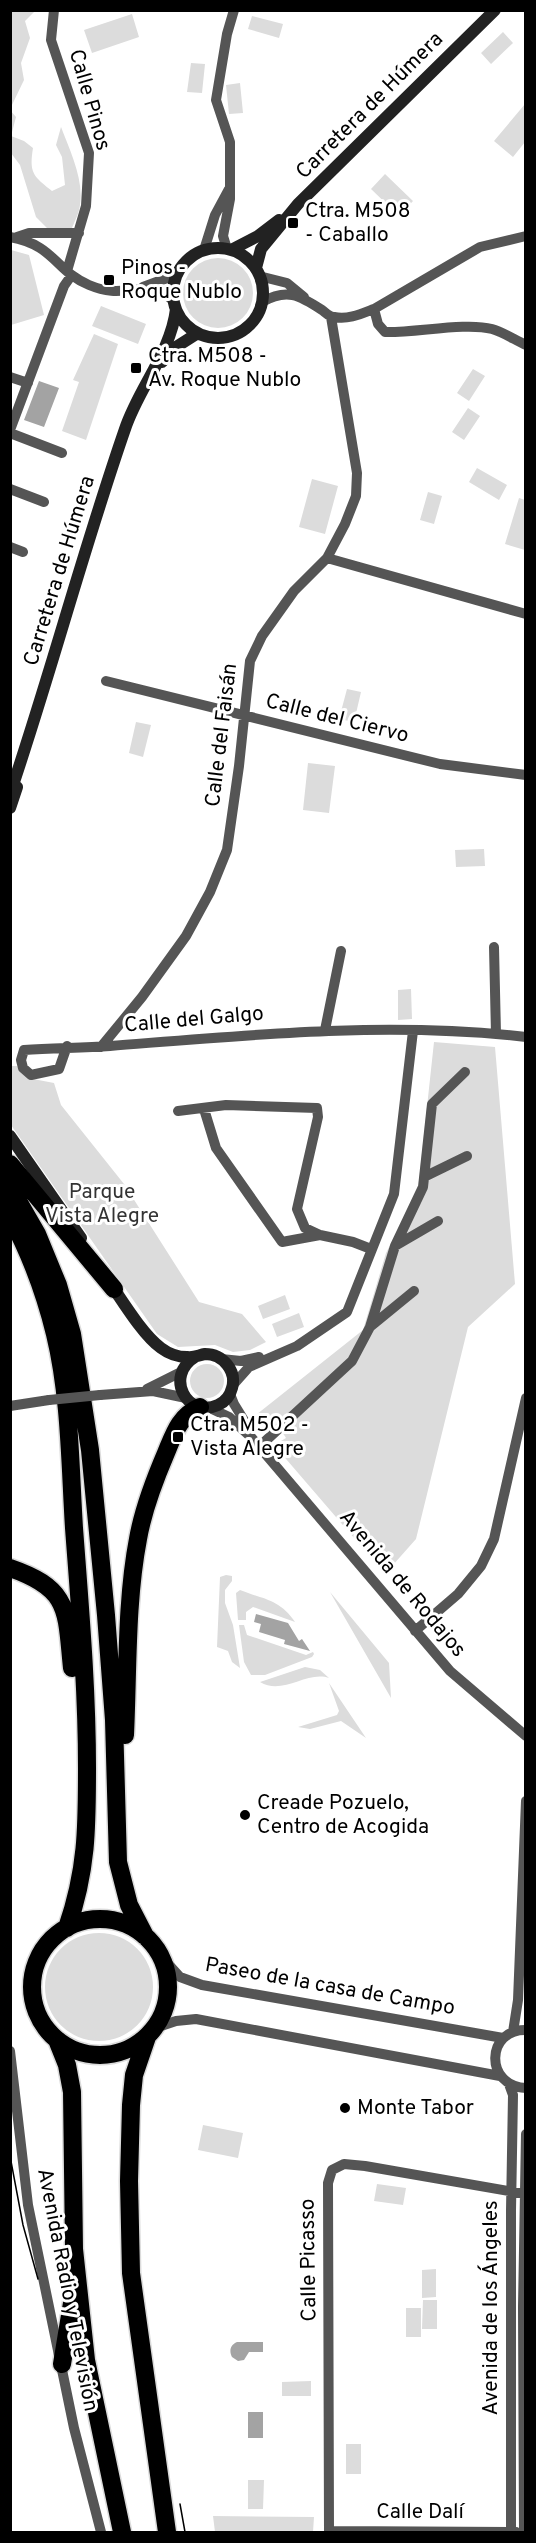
<svg xmlns="http://www.w3.org/2000/svg" width="536" height="2543" viewBox="0 0 536 2543" font-family="Overpass,sans-serif">
  <style>
    .green { fill: #dcdcdc }
    .water { fill: #a3a3a3 }
    .lines { fill: none; stroke-linecap: round; stroke-linejoin: round }
    .highway-casing { stroke: #dbdbdb; stroke-width: 21 }
    .street { stroke: #555; stroke-width: 10 }
    .secondary { stroke: #222; stroke-width: 12 }
    .highway { stroke: #000; stroke-width: 18 }
    .tram { stroke: #000; stroke-width: 1.5 }
    .street-bridge { stroke: #555; stroke-width: 10 }
    .poi-dot { fill: #000; stroke: #fff; stroke-width: 2 }
    .labels { text-anchor: middle; dominant-baseline: central; stroke-width: 6; stroke-linejoin: round; paint-order: stroke }
    .street-label { font-size: 21px; fill: #000; stroke: #fff }
    .poi-label { font-size: 21px; fill: #000; stroke: #fff; text-anchor: start }
    .park-label { font-size: 21px; fill: #333; stroke: #fff }
  </style>
  <rect width="100%" height="100%" fill="#fff"/>
  <path class="green" d="M11 10 35 11 25 21 30 38 21 63 24 80 11 107Z
    M132 14 139 37 92 53 84 30Z
    M252 16 283 24 279 38 248 29Z
    M503 32 513 43 491 64 481 53Z
    M191 63 205 64 202 93 187 92Z
    M240 83 243 113 229 114 226 85Z
    M525 104V142L513 157 494 141Z
    M10 110 16 117 11 136 24 141 33 148C29 173 33 176 52 191L65 185 62 157 56 145 61 127C70 151 84 179 80 205 79 213 75 221 72 228H47L36 217 20 165 11 153Z
    M385 174 413 201 399 216 371 189Z
    M11 250 29 255 44 315 11 325Z
    M183 293a35 35 0 1 1 70 0a35 35 0 1 1-70 0Z
    M101 306 146 324 138 344 92 326Z
    M94 334 118 344 86 440 62 431 79 382 73 380Z
    M473 369 485 376 469 401 457 393Z
    M468 408 480 416 464 440 452 432Z
    M477 468 507 485 499 500 469 482Z
    M312 479 338 486 325 534 299 527Z
    M428 492 442 496 434 524 420 520Z
    M519 498 525 500V550L505 544Z
    M347 689 361 692 354 722 339 719Z
    M136 722 151 725 143 757 129 753Z
    M308 763 335 766 329 813 303 810Z
    M484 849 485 866 456 867 455 850Z
    M411 989 412 1019 398 1020V990Z
    M434 1042 495 1047 515 1284 468 1327 416 1539 385 1574 274 1445 286 1438 279 1427 269 1420 260 1430 252 1418 363 1330 386 1253 418 1190Z
    M11 1066H17L28 1078 54 1083 61 1105 124 1184 199 1302 242 1314 266 1342 250 1350 233 1352 215 1345 178 1347 157 1334 11 1125Z
    M285 1295 290 1309 263 1319 258 1306Z
    M299 1313 304 1327 277 1337 272 1324Z
    M190 1381a17 17 0 1 1 34 0a17 17 0 1 1-34 0Z
    M226 1575 232 1576V1581L225 1590V1603L233 1625 240 1668 232 1662 228 1651 217 1647 220 1577Z
    M240 1590C262 1599 280 1599 295 1622L253 1607 246 1612V1620H238L236 1593Z
    M330 1592 389 1663 391 1698Z
    M239 1625H244L247 1635 306 1655 313 1652 314 1654 312 1657 265 1675H251L244 1662Z
    M305 1667 320 1670 329 1678C307 1670 283 1696 260 1682Z
    M329 1683 366 1738 341 1721 310 1729 298 1727 337 1715 339 1711Z
    M45 1987a54 54 0 1 1 108 0a54 54 0 1 1-108 0Z
    M203 2125 243 2133 238 2158 198 2150Z
    M377 2184 406 2188 403 2205 374 2201Z
    M436 2269V2297L422 2298V2270Z
    M423 2300H437V2329H422Z
    M406 2308H421V2337H406Z
    M311 2381V2396H282V2382Z
    M346 2444H361V2474H346Z
    M248 2480H264L263 2509H248Z
    M213 2516 314 2517 313 2532H215Z"/>
  <path class="water" d="M39 381 59 388 44 427 24 420Z
    M256 1614 288 1623 299 1641 302 1639 310 1651 284 1644 285 1640 259 1632 261 1624 254 1622Z
    M237 2342H263V2352H249L244 2360 238 2361 232 2357C229 2351 230 2345 237 2342Z
    M248 2412H263V2438H248Z"/>
  <g class="lines">
    <defs>
      <path id="highway" d="M10 1164 114 1289
        M10 1187 37 1234 58 1285 72 1334 90 1450 106 1615 114 1720 118 1862 129 1905 145 1936
        M10 1216C30 1253 45 1293 55 1334 70 1396 70 1464 74 1528 80 1608 87 1687 87 1768 87 1828 87 1870 67 1928
        M10 1568C71 1589 66 1611 72 1668
        M125 1735C128 1672 126 1601 138 1539 143 1510 154 1481 166 1453 174 1434 179 1416 200 1407
        M32 1987a68 68 0 1 1 136 0a68 68 0 1 1-136 0Z
        M147 2037 134 2075 131 2105 129 2181 131 2273 167 2532
        M57 2040 67 2065 72 2092 74 2249 86 2360 122 2532
        M62 2364 73 2297"/>
    </defs>
    <use href="#highway" class="highway-casing"/>
    <path class="street" d="M54 10 51 40 89 153 86 206 67 271
      M10 237C55 245 55 271 89 285 118 297 127 287 153 290 161 291 168 296 174 301
      M17 237 29 233H79
      M227 249 223 236 230 199V142L216 100 227 34 234 10
      M204 250 215 215 229 189
      M259 276 287 283 304 297
      M143 287 178 274
      M262 302C287 288 299 295 322 310 326 313 329 317 334 317 348 320 361 314 374 309L378 324 385 332C415 333 466 322 492 329 503 332 515 340 526 345
      M374 309 480 247 526 236
      M10 377 28 383
      M10 430 64 286 71 276
      M10 433 62 453
      M10 489 44 502
      M10 547 23 552
      M327 558 526 614
      M106 681 440 764 526 775
      M494 947 496 1034
      M325 1030 341 951
      M67 1046 59 1069 31 1075 23 1068 21 1060 24 1050C53 1048 82 1048 110 1046 249 1035 387 1021 526 1037
      M101 1047 142 997 186 936 210 892 227 850 239 766 250 661 262 636 294 591 327 558 345 524 356 496 357 473 331 317
      M204 1109 216 1148 282 1242 320 1235
      M178 1111 226 1105 317 1108 318 1117 297 1209 305 1228 320 1235 353 1242 371 1249
      M426 1176 467 1156
      M395 1246 438 1221
      M370 1327 414 1291
      M221 1359 241 1361 259 1357
      M233 1385 249 1367 297 1346 347 1312 394 1194 413 1031
      M147 1389 181 1372
      M230 1394 234 1404 250 1430
      M100 1395 153 1391 186 1398
      M10 1406 49 1400
      M210 1408 229 1417 251 1437 450 1671 526 1736
      M260 1446 352 1361 370 1327 395 1246 423 1187 432 1104 465 1072
      M415 1631 458 1594 481 1566 494 1539 526 1398
      M161 1956 180 1977 202 1985 503 2038
      M155 2028 176 2021 196 2019 500 2076
      M526 2030C486 2029 484 2086 526 2088
      M513 2032 518 2000 526 1801
      M10 2051 28 2205 74 2428 101 2532
      M509 2084 513 2095 511 2210V2532
      M329 2531 516 2532
      M329 2532 328 2183 332 2170 344 2164 365 2166 526 2194
      M524 2532 523 2307 526 2134"/>
    <path class="secondary" d="M173 293a45 45 0 1 1 90 0a45 45 0 1 1-90 0Z
      M231 250 258 236 279 220
      M256 268 261 249 298 204 495 10
      M162 362 176 347 198 333
      M10 794C51 673 83 550 125 429 138 389 171 352 176 309
      M10 808 17 787
      M10 1136 81 1238
      M110 1283C123 1302 143 1335 161 1348 169 1354 178 1357 187 1357 194 1358 199 1355 205 1354 223 1354 237 1371 232 1388 230 1396 225 1402 218 1405 187 1419 164 1376 195 1357"/>
    <use href="#highway" class="highway"/>
    <path class="tram" d="M10 2156 23 2225 38 2279
      M180 2504 185 2532"/>
    <path class="street-bridge" d="M49 1400 100 1395"/>
  </g>
  <g class="poi-dot">
    <rect x="287" y="217" width="12" height="12" rx="3"/>
    <rect x="103" y="274" width="12" height="12" rx="3"/>
    <rect x="130" y="362" width="12" height="12" rx="3"/>
    <rect x="172" y="1431" width="12" height="12" rx="3"/>
    <circle cx="245" cy="1815" r="6"/>
    <circle cx="345" cy="2108" r="6"/>
  </g>
  <g class="labels">
    <g class="street-label">
      <text transform="translate(89 100) rotate(74)">Calle Pinos</text>
      <text transform="translate(370 106) rotate(-45)">Carretera de Húmera</text>
      <text transform="translate(60 571) rotate(-73)">Carretera de Húmera</text>
      <text transform="translate(337 719) rotate(14)">Calle del Ciervo</text>
      <text transform="translate(222 735) rotate(-83)">Calle del Faisán</text>
      <text transform="translate(194 1020) rotate(-5)">Calle del Galgo</text>
      <text transform="translate(402 1584) rotate(50)">Avenida de Rodajos</text>
      <text transform="translate(330 1987) rotate(10)">Paseo de la casa de Campo</text>
      <text transform="translate(309 2260) rotate(-91)">Calle Picasso</text>
      <text transform="translate(67 2290) rotate(79)">Avenida Radio y Televisión</text>
      <text transform="translate(491 2308) rotate(-90)">Avenida de los Ángeles</text>
      <text x="420" y="2512">Calle Dalí</text>
    </g>
    <g class="poi-label">
      <text x="305" y="211">Ctra. M508<tspan x="305" dy="24">- Caballo</tspan></text>
      <text x="121" y="268">Pinos -<tspan x="121" dy="24">Roque Nublo</tspan></text>
      <text x="148" y="356">Ctra. M508 -<tspan x="148" dy="24">Av. Roque Nublo</tspan></text>
      <text x="190" y="1425">Ctra. M502 -<tspan x="190" dy="24">Vista Alegre</tspan></text>
      <text x="257" y="1803">Creade Pozuelo,<tspan x="257" dy="24">Centro de Acogida</tspan></text>
      <text x="357" y="2108">Monte Tabor</text>
    </g>
    <g class="park-label">
      <text x="102" y="1192">Parque<tspan x="102" dy="24">Vista Alegre</tspan></text>
    </g>
  </g>
  <rect width="536" height="2543" fill="none" stroke="#000000" stroke-width="24"/>
</svg>
